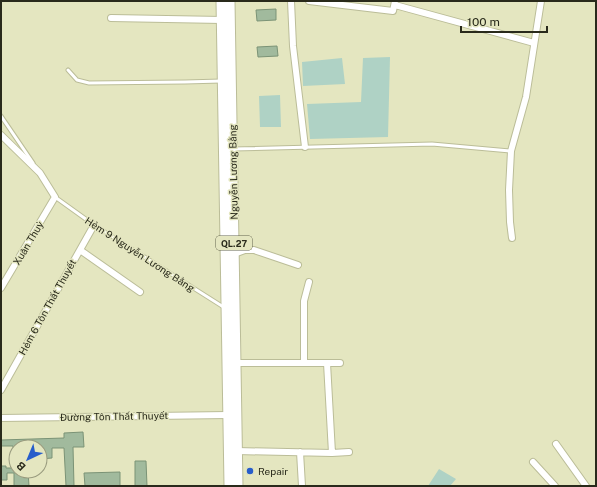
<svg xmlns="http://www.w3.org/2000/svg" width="597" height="487" viewBox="0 0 597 487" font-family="'Public Sans',sans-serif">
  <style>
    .water { fill: #afd2c5 }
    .building { fill: #a1ba9d; stroke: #7b9376 }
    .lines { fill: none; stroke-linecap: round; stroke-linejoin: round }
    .lane-casing { stroke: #bbbd98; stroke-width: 5 }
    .street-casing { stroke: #bbbd98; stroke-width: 8 }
    .primary-casing { stroke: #bbbd98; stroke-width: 11 }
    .lane { stroke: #fff; stroke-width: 3 }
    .street { stroke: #fff; stroke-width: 6 }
    .primary { stroke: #fff; stroke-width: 9 }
    .poi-dot { fill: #275dca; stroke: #e4e6c0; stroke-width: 1.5 }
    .labels { text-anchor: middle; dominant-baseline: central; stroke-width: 3; stroke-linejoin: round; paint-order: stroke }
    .shield { fill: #e4e6c0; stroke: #61624c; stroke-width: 1 }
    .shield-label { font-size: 9px; font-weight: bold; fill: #292a1b }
    .street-label { font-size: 10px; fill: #292a1b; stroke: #e4e6c0 }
    .poi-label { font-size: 10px; fill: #292a1b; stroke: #e4e6c0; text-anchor: start }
  </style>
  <rect width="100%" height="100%" fill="#e4e6c0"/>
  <path class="water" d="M390 57 388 137 310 139 307 104 361 102 363 58Z
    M342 58 345 84 303 86 302 62Z
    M280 95 281 127H260L259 96Z
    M439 469 456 479 450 486H428Z"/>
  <path class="building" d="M276 9V20L257 21 256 10Z
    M277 46 278 56 258 57 257 47Z
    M83 432 84 447H73L74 486H66L64 448H52V458L40 459V447H16V471H28L29 486H14V473H7V480H1V466H6V468H14L13 446H1V440L64 438V433Z
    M135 461H146L147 486H135Z
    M120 472V486H85L84 473Z"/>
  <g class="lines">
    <defs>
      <path id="lane" d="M68 70 77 80 89 83 185 82 221 81
        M1 116 33 163
        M233 149 432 144 511 151
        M55 197 94 225 225 308"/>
      <path id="street" d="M291 1 293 46 305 147
        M309 1 393 11 395 1
        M395 5 534 43
        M111 18 222 20
        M1 135 40 173 55 197 1 288
        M512 238 510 222 509 190 511 151 526 97 541 1
        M80 250 140 292
        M234 254 245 250H254L298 265
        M236 363H340
        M304 363V301L309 282
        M1 390 94 225
        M1 418 228 415
        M556 444 586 486
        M237 451 332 453 327 363
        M300 452 302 486
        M332 453 349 452
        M533 462 555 486"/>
      <path id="primary" d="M221 1 229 486
        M230 1 238 486"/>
    </defs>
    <use href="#lane" class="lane-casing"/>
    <use href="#street" class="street-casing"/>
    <use href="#primary" class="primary-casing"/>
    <use href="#lane" class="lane"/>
    <use href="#street" class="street"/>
    <use href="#primary" class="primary"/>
  </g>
  <circle class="poi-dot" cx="250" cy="471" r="4"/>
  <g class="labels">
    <rect class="shield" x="216" y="236" width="36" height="14" rx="3"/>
    <g class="shield-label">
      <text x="234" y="243">QL.27</text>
    </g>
    <g class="street-label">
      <text transform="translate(233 172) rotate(-91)">Nguyễn Lương Bằng</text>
      <text transform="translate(28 243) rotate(-59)">Xuân Thuỷ</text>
      <text transform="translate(140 254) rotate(33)">Hẻm 9 Nguyễn Lương Bằng</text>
      <text transform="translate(47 307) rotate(-61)">Hẻm 6 Tôn Thất Thuyết</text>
      <text transform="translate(114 416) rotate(-1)">Đường Tôn Thất Thuyết</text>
    </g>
    <g class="poi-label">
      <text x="258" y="471">Repair</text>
    </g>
  </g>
  <rect width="597" height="487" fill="none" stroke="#292a1b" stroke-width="4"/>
  <g transform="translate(28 459) rotate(224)"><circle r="19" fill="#e4e6c0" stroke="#999b7e"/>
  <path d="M0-3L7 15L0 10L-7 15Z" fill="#275dca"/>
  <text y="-6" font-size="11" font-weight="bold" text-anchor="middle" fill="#292a1b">B</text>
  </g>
  <path d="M461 26v6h86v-6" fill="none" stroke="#292a1b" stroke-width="2"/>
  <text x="467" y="26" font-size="12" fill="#292a1b" stroke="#e4e6c0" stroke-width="3" paint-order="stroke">100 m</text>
</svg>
